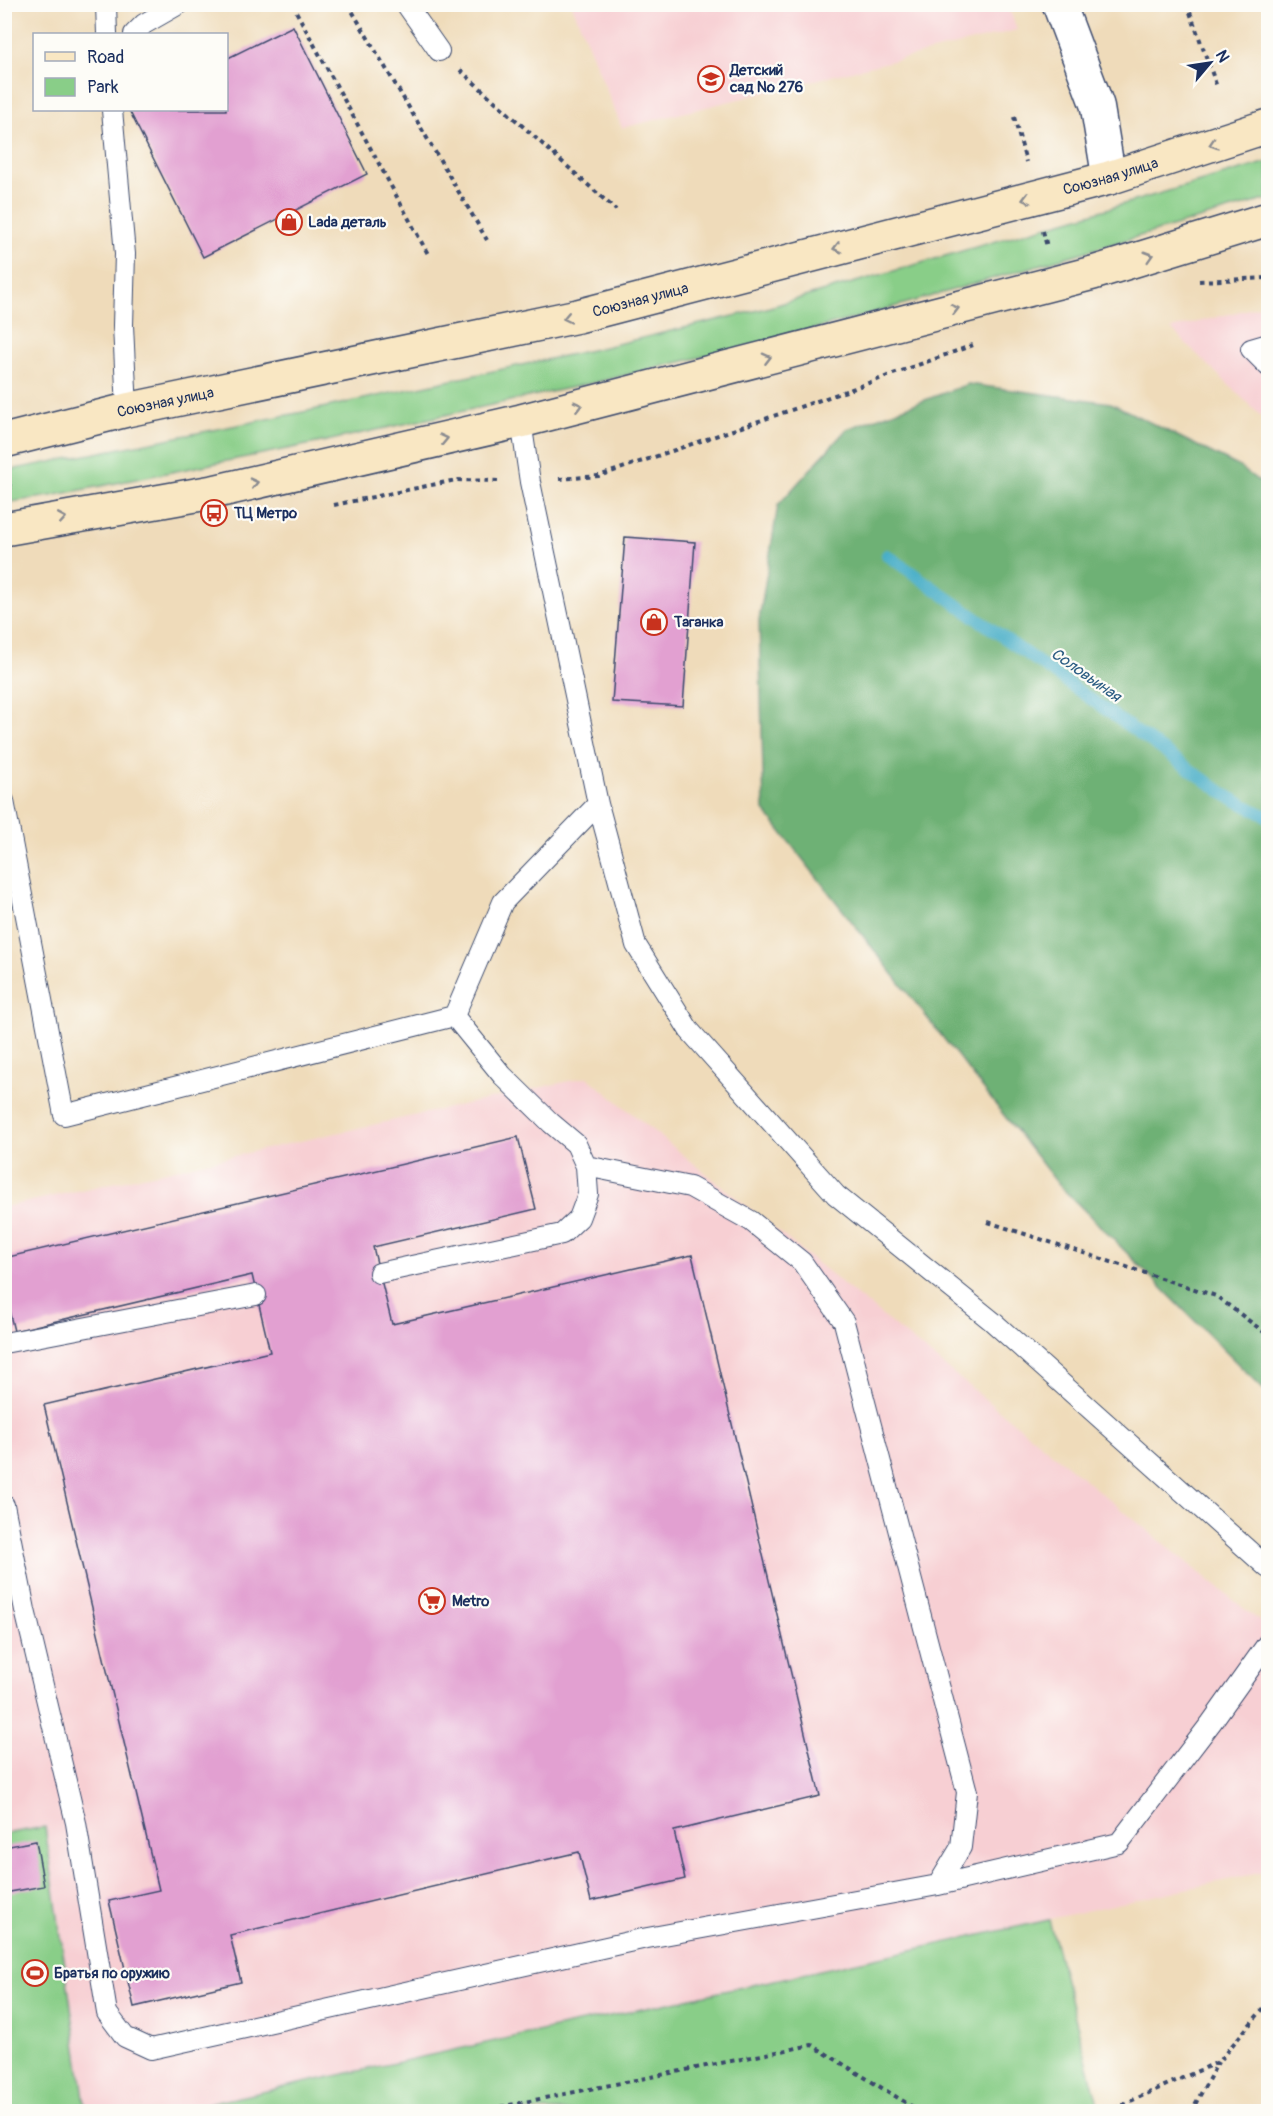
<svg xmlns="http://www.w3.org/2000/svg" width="1273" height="2116" viewBox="0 0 1273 2116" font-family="Pangolin,sans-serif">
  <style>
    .built { fill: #f7cfd3 }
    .green { fill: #89ce88; stroke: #527e73; stroke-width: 1.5 }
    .forest { fill: #6eb174; stroke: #447069; stroke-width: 1.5 }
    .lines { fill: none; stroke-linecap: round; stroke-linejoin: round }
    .stream { stroke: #49afc8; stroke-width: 12 }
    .building { fill: #e2a0d1 }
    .service-casing { stroke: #3b496c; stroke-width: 22 }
    .minor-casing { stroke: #3b496c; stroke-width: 36 }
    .secondary-casing { stroke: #3b496c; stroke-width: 36 }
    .path { stroke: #3b496c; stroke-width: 4; stroke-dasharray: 4.5 4.5; stroke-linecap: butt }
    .service { stroke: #fff; stroke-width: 20 }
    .minor { stroke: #fff; stroke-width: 33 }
    .secondary { stroke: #f9e7c3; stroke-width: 33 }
    .oneway { stroke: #8a8b90 }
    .labels { text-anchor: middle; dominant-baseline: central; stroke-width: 4.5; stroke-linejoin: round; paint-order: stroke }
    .poi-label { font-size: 15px; font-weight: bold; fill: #1b2f5e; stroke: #fdfcf7; text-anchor: start }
    .street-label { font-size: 15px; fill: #1b2f5e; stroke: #fdfcf7 }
    .water-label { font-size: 16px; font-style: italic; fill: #2b5c83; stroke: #fdfcf7 }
  </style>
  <rect width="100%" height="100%" fill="#fdfcf7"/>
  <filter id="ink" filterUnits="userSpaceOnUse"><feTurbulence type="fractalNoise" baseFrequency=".0167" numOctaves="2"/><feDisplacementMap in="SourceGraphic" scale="12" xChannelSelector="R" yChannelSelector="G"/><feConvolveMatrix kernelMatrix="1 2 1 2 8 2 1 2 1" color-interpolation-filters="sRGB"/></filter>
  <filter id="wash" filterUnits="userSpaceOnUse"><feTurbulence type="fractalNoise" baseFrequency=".008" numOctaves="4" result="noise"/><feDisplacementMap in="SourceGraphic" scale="24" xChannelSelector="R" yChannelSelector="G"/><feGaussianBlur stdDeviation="1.35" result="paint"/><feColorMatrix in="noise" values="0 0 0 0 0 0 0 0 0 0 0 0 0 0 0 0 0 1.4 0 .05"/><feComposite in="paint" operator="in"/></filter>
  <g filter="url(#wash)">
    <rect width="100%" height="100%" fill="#efdbba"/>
    <path class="built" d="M572 5H1008L1017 30 622 128Z
      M1268 304V423L1171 329Z
      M587 1077 1268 1628V1871L175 2111H86L45 1827 5 1834V1207Z"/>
    <path class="green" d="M1268 162V199L852 319 768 341 597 382 317 443 51 496 5 503V471L308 411 596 349 763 309Z
      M45 1827 86 2111 5 2112V1834Z
      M1049 1920 1100 2111H175Z"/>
    <path class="forest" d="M968 384 1111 403 1238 466 1268 488V1394L1058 1184 764 810 759 620 778 505 847 429Z"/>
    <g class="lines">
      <path class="stream" d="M887 555 1229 797 1268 817"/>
    </g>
    <g id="blocks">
      <path class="building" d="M293 26 367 174 203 257 129 110H226V59Z
        M4 160 9 161 6 228H4Z
        M625 537 695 542 683 706 612 702Z
        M518 1137 536 1209 373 1247 392 1324 692 1255 820 1796 674 1831 685 1879 591 1901 579 1852 230 1935 241 1982 134 2007 109 1901 159 1890 44 1405 270 1352 252 1275 14 1331 4 1290V1258Z
        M36 1841 44 1886 4 1893V1847Z"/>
    </g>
  </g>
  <g filter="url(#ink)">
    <use href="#blocks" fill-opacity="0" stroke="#3b496c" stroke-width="1.5"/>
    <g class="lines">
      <defs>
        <path id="service" d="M106 4 107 34
          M406 4 439 51
          M134 34 144 24 179 4
          M112 110 125 254 123 325 127 410
          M1268 344 1251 349 1268 366
          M521 421 530 482 598 804 636 945 689 1030 836 1195 992 1321 1268 1568
          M4 801 64 1115 454 1016 503 902 598 804
          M586 1166 690 1187 751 1221 802 1262 844 1322 967 1792 961 1847 938 1885
          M379 1273 562 1234 579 1218 588 1194 586 1166 576 1144 551 1123 502 1075 454 1016
          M4 1343 256 1295
          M4 1505 25 1610 76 1823 107 2013 125 2037 151 2049 642 1939 938 1885 1119 1843 1211 1723 1268 1643"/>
        <path id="minor" d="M1059 4 1097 105 1109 178"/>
        <g id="secondary">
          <path id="s1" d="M4 441 127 410 578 316 1109 178 1268 126"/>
          <path d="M4 529 213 492 521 421 1093 273 1268 219"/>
        </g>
      </defs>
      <use href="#service" class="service-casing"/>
      <use href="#minor" class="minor-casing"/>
      <use href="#secondary" class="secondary-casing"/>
      <path class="path" d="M292 4 428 254
        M348 4 487 240
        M1187 4 1217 87
        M460 70 616 210
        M1014 117 1026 162
        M1043 231 1047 247
        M1199 281 1268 278
        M8 476 11 492
        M559 479 599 476 852 389 973 345
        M334 505 456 480 501 481
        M988 1222 1216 1296 1268 1335
        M474 2112 812 2045 921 2112
        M1106 2112 1218 2062 1268 2003
        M1191 2112 1218 2062"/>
      <use href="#service" class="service"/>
      <use href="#minor" class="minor"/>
      <use href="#secondary" class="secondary"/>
    </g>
    <defs><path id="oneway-chevron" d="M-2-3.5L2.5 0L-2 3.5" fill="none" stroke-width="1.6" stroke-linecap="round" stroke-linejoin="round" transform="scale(1.5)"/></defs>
    <g class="oneway">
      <use href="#oneway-chevron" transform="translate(1213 144) rotate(162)"/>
      <use href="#oneway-chevron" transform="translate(1026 199) rotate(165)"/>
      <use href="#oneway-chevron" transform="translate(837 248) rotate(165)"/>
      <use href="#oneway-chevron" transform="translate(1149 256) rotate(-17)"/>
      <use href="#oneway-chevron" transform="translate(955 309) rotate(-14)"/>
      <use href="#oneway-chevron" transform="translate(567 318) rotate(168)"/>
      <use href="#oneway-chevron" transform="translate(767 358) rotate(-14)"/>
      <use href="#oneway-chevron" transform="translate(578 406) rotate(-14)"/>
      <use href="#oneway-chevron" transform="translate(444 439) rotate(-13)"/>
      <use href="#oneway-chevron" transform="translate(254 483) rotate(-13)"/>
      <use href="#oneway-chevron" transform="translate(62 518) rotate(-10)"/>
    </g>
  </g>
  <defs>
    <symbol id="school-ring" viewBox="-11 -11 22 22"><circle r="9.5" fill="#fdfcf7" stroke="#c8321e" stroke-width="1.5"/><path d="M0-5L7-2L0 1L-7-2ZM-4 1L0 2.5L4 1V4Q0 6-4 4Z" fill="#c8321e"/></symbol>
    <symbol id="shop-ring" viewBox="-11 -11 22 22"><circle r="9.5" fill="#fdfcf7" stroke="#c8321e" stroke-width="1.5"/><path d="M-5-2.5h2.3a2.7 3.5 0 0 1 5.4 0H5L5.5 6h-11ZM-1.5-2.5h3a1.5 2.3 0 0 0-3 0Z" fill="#c8321e"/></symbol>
    <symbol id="bus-ring" viewBox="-11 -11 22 22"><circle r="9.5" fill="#fdfcf7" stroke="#c8321e" stroke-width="1.5"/><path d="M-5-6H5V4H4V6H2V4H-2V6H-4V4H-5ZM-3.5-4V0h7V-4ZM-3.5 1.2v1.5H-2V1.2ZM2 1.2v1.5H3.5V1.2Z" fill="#c8321e"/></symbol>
    <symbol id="supermarket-ring" viewBox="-11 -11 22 22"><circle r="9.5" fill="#fdfcf7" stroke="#c8321e" stroke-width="1.5"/><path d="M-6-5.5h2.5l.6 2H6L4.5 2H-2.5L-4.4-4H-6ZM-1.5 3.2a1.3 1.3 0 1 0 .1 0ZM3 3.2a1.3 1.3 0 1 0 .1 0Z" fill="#c8321e"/></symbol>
    <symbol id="stadium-ring" viewBox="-11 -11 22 22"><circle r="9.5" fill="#fdfcf7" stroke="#c8321e" stroke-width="1.5"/><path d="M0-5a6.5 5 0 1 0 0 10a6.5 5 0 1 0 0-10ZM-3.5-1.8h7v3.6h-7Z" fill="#c8321e"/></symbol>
  </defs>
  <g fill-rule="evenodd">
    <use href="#school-ring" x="696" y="64" width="30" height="30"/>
    <use href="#shop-ring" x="274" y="207" width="30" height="30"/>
    <use href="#bus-ring" x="199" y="498" width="30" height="30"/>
    <use href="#shop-ring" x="639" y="607" width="30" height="30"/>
    <use href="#supermarket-ring" x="417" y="1586" width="30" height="30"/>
    <use href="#stadium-ring" x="20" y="1958" width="30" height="30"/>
  </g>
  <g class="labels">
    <g class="poi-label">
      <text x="730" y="70">Детский<tspan x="730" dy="17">сад № 276</tspan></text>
      <text x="308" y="222">Lada деталь</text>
      <text x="234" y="513">ТЦ Метро</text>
      <text x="674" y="622">Таганка</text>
      <text x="452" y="1601">Metro</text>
      <text x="54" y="1973">Братья по оружию</text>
    </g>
    <g class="street-label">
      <text stroke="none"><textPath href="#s1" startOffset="1138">Союзная улица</textPath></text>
      <text stroke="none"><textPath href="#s1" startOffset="652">Союзная улица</textPath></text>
      <text stroke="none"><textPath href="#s1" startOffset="166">Союзная улица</textPath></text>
    </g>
    <g class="water-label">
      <text transform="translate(1086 675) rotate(35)">Соловьиная</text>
    </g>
  </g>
  <rect width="1273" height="2116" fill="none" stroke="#fdfcf7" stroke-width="24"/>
  <rect x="33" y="33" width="195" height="78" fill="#fdfcf7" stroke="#a3aaba" stroke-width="1.5"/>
  <rect x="45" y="52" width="30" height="9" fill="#f9e7c3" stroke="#a3aaba" stroke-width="1.5"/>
  <text x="87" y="63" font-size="18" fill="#1b2f5e">Road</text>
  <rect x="45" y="78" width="30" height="18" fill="#89ce88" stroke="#a3aaba" stroke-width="1.5"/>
  <text x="87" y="93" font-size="18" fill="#1b2f5e">Park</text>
  <g transform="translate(1210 63) rotate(61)" stroke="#fdfcf7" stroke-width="4.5" paint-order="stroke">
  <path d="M0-4.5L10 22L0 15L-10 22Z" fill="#1b2f5e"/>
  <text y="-9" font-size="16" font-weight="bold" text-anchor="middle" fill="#1b2f5e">N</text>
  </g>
</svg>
